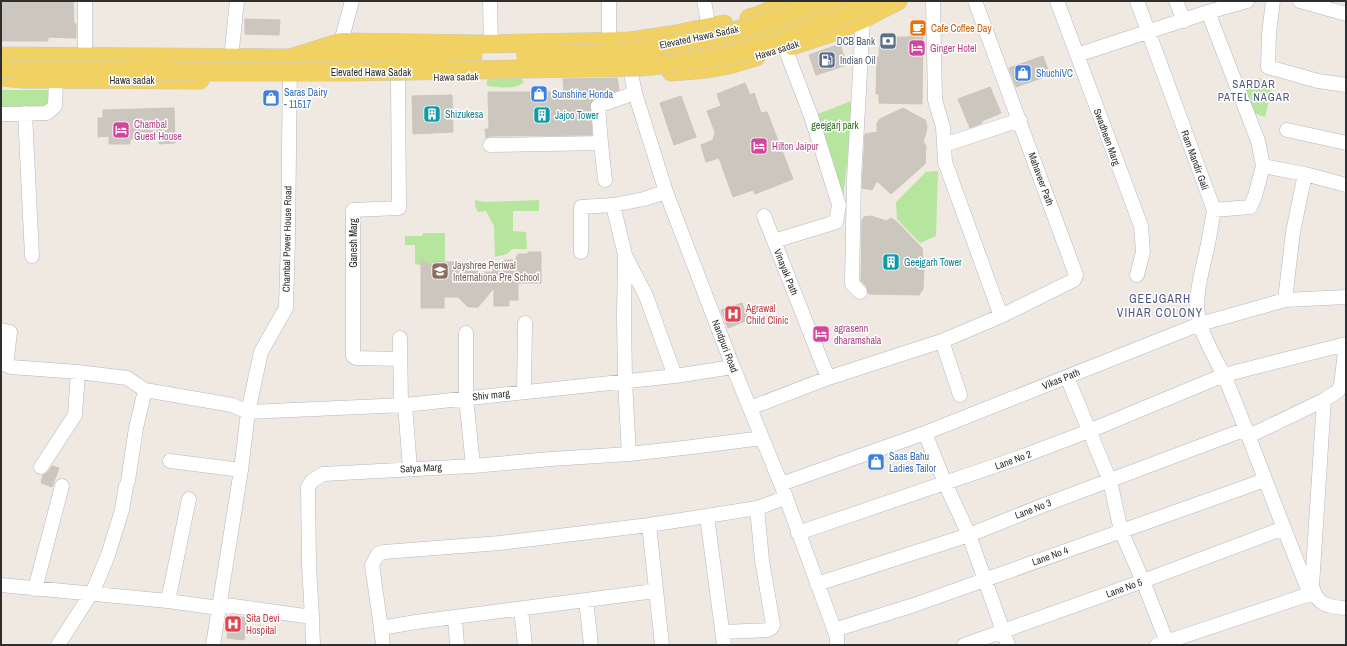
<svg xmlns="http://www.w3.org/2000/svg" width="1347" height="646" viewBox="0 0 1347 646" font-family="'Archivo Narrow',sans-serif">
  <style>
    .green { fill: #b6e59e }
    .building { fill: #cbc7bf; stroke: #cbc5ba }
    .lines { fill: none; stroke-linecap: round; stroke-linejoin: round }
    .minor-casing { stroke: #b4b7c1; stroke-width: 15 }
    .major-casing { stroke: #c9c9c9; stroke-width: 19 }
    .minor { stroke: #fff; stroke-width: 14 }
    .major { stroke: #f2d163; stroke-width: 18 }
    .major-bridge-casing { stroke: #c9c9c9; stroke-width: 19; stroke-linecap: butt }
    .major-bridge { stroke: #f2d163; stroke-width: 18 }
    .labels { text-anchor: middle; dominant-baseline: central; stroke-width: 3; stroke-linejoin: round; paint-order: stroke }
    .food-label { font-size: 10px; fill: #c56008; stroke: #fff; text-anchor: start }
    .street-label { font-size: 10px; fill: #2e2e2e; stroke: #fff }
    .service-label { font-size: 10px; fill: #4e5e75; stroke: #fff; text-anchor: end }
    .hotel-label { font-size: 10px; fill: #b23c85; stroke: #fff; text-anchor: start }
    .shop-label { font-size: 10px; fill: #366cbe; stroke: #fff; text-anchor: start }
    .culture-label { font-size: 10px; fill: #0d838f; stroke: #fff; text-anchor: start }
    .park-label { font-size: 10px; fill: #2c6e1b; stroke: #fff }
    .education-label { font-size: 10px; fill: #785e54; stroke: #fff; text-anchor: start }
    .health-label { font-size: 10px; fill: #be3a42; stroke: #fff; text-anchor: start }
    .neighbourhood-label { font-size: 11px; letter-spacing: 1px; fill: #4d5680; stroke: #fff }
    .quarter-label { font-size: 12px; letter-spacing: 1px; fill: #4d5680; stroke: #fff }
  </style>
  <rect width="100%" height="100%" fill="#efe9e1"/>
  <path class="green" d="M521 78 524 82C516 90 498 87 487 86V79Z
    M1258 78 1273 83 1265 117 1253 113 1241 82Z
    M1 90H53V98L46 108H1Z
    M854 100 843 199 815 115Z
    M938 171 936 236 920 243 897 219 896 202 926 172Z
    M475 200 485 202 539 200V211H513V231L526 232 527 249H512L507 254 495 257 494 226 486 211 478 212 475 206Z
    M423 233H445V264L435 261 433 264V267H428V263L423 262 421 265 415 264V245H405V236H422Z"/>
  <path class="building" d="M1 1H73L74 23 76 24V38L48 37V41H1Z
    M245 19 280 20 279 35 245 34Z
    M910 26H923L922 104 879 103V94H876L877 57H879L880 37H910Z
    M840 44 847 65 816 75 809 55Z
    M1043 56 1050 75 1016 87 1009 68Z
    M617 78 619 90 595 98 590 103 592 135 490 136 486 138 485 129H489L488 92H564L563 79Z
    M745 83 750 95 754 93 761 113 767 112 793 179 755 194 753 190 733 197 719 158 706 162 701 145 713 140 715 132 707 111 721 106 717 94Z
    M990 87 1001 113 982 121V123L970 128 958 99Z
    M452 95 453 132 413 134 412 96Z
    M681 96 696 137 674 145 660 103Z
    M174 108 175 143 159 144V138L130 139V144H109V136L98 137V118H103V110Z
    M903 108 925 120 927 126 926 133 923 141 926 146 925 164 891 194 877 181 872 190 862 188 865 134 877 132V123L880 119Z
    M871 216 886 221 891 218 897 222 922 248 924 271 923 289 919 295 870 294 868 293 866 286 861 281 862 220 864 217Z
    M528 252H541V283H518V300H509V306H494V288L478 307H468L458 297H444V308H421V260L432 265 435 261 445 263V262H477V272H493V264H503V260H515L518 254H528Z
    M742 303 748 320 728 328 721 310Z
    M52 466 59 468 52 487 41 483 43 475 48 472Z
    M230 615 247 618 244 640 227 638Z"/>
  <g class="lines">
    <defs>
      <path id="minor" d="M490 1 491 44
        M704 1 709 28
        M933 1 935 100 943 127 944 145
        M1057 1 1141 226 1143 252 1137 275
        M1176 1 1184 21
        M1273 1 1269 33 1268 67 1318 81 1346 85
        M1300 1 1346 14
        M1208 12 1258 141 1263 166 1255 196 1250 207 1214 210
        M609 41V1
        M341 42 352 1
        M785 48 811 116 839 205 836 222 774 241 828 378
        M1077 55 1208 12 1247 1
        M85 56V1
        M231 58 237 1
        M630 58 631 74 635 93 666 192 733 367 781 484 837 637V645
        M398 78 399 208 353 210V356L356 358 400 359
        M25 113 32 256
        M1 114 47 113 55 106 56 79
        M1287 130 1346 143
        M601 143 605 180
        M490 145 601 143 598 106 635 93
        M1263 166 1305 174 1346 185
        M764 216 774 241
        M581 252V207L613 205
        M626 257 646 296 675 376
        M860 292 852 284 854 179 863 19
        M1285 300 1293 232 1305 174
        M1001 316 945 162 944 145 1020 120
        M1 330 10 332 6 365 11 367 78 372 127 378 145 390
        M466 333V397L473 466
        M400 338 401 405
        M942 341 960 395
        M1067 377 1110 481 1121 531 1143 581 1168 645
        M524 391 525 323
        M1324 400 1312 586C1317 605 1328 607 1346 608
        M405 405 410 469
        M750 408 828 378 942 341 1001 316 1074 280 1076 275 975 1
        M925 433 945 483 969 535 1008 645
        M1249 436 1324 400 1338 391 1341 385 1346 344
        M629 454 625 381 624 315 625 255 613 205 644 199 666 192
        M170 461 241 470
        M41 467 75 415 78 372
        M128 481 136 428 145 390 232 405 248 412 405 405 675 376 733 367
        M781 484 925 433 1200 324 1285 300 1346 297
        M707 516 724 645
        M649 525 662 645
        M798 533 1018 458 1089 431 1224 375C1215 359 1206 342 1200 325 1192 299 1203 269 1208 244 1210 233 1212 221 1214 210L1137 1
        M817 584 969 535 1044 505 1246 429
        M1 585 168 601 219 608
        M35 589 62 486
        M655 591 416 622 381 628 372 565 378 554 384 552 500 543 649 525 757 508 785 498
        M586 600 591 645
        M168 601 189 499
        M219 604 312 617 309 566 308 487 312 481 323 474 473 466 551 459 629 454 692 447 762 438
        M521 609 525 645
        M312 617 313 645
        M455 618 457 645
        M381 628 383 645
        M834 630 914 605 1265 480
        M723 632 767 630 771 628 773 625 762 560 757 508
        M58 645 94 589 108 555 122 510 126 486
        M213 645 241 470 248 412 261 352 286 308 288 239 290 62
        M964 645 1143 581 1284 528
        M1157 645 1310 594C1280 521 1254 447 1224 375L1346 344"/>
      <path id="major" d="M749 18 759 15 793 1
        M792 46 831 33 863 19 898 1
        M662 54 692 50 755 35 829 8 842 1
        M1 56 290 58 341 42 480 44 630 41 671 35 724 24
        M310 58 473 56
        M671 72 707 69 729 65 756 57
        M1 77 24 79 200 80"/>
    </defs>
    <use href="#minor" class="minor-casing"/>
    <use href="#major" class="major-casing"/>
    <use href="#minor" class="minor"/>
    <use href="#major" class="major"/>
    <defs>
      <path id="major-bridge" d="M525 55C557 54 589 55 620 52 682 45 760 29 817 1
        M1 69 22 70H121L203 72H348L641 67C687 63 732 57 776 43 810 32 843 16 875 1"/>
    </defs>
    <use href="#major-bridge" class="major-bridge-casing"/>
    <use href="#major-bridge" class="major-bridge"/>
  </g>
  <defs>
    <symbol id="cafe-square" viewBox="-11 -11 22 22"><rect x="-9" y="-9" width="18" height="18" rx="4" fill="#e8710a" stroke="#fff"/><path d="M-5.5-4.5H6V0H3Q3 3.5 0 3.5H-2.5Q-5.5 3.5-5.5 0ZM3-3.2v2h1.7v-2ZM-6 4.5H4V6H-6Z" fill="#fff"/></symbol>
    <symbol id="bank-square" viewBox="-11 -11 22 22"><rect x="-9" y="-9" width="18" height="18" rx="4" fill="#5c6f8a" stroke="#fff"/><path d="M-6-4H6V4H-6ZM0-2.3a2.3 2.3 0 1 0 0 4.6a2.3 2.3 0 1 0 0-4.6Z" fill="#fff"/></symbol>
    <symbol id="hotel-square" viewBox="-11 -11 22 22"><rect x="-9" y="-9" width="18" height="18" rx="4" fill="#d1479c" stroke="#fff"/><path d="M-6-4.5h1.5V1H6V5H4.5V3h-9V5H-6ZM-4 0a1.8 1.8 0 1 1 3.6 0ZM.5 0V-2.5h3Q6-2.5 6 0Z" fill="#fff"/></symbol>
    <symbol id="fuel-square" viewBox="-11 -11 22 22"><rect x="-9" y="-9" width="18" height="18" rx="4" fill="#5c6f8a" stroke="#fff"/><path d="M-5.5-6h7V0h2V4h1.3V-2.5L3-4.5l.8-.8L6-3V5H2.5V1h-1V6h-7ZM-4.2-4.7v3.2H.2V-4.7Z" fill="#fff"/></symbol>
    <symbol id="shop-square" viewBox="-11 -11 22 22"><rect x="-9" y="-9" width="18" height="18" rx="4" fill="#3f7fe0" stroke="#fff"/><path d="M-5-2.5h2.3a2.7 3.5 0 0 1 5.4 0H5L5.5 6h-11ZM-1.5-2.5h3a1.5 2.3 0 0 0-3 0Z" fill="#fff"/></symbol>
    <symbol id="building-square" viewBox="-11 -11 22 22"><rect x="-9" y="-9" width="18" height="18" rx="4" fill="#0f9aa8" stroke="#fff"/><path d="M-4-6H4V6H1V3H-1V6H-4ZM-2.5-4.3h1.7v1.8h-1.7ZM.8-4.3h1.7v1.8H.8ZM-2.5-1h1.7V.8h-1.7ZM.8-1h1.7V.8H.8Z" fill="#fff"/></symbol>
    <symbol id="school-square" viewBox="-11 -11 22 22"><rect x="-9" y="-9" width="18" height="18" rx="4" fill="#8d6e63" stroke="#fff"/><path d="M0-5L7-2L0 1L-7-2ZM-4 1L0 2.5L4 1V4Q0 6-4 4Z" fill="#fff"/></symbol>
    <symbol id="hospital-square" viewBox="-11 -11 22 22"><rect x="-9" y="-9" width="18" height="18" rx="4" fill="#e0444e" stroke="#fff"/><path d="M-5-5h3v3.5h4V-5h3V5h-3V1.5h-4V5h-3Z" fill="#fff"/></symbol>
  </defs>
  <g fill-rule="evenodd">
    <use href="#cafe-square" x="908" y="18" width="20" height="20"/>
    <use href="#bank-square" x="878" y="31" width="20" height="20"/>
    <use href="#hotel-square" x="907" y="38" width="20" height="20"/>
    <use href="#fuel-square" x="817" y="50" width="20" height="20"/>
    <use href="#shop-square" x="1013" y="63" width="20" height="20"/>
    <use href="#shop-square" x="529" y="84" width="20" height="20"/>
    <use href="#shop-square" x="261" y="88" width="20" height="20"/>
    <use href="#building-square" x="422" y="104" width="20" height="20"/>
    <use href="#building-square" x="532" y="105" width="20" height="20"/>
    <use href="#hotel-square" x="111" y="120" width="20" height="20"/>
    <use href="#hotel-square" x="749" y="136" width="20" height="20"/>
    <use href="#building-square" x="881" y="252" width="20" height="20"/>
    <use href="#school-square" x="430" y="261" width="20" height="20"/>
    <use href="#hospital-square" x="723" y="304" width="20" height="20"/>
    <use href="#hotel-square" x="811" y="324" width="20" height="20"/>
    <use href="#shop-square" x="866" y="452" width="20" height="20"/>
    <use href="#hospital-square" x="223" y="614" width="20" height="20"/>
  </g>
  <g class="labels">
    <g class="food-label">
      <text x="931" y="28">Cafe Coffee Day</text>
    </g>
    <g class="street-label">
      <text transform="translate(699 37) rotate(-12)">Elevated Hawa Sadak</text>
      <text transform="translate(777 50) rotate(-17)">Hawa sadak</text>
      <text x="371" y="72">Elevated Hawa Sadak</text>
      <text transform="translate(456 77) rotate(-1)">Hawa sadak</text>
      <text x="132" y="80">Hawa sadak</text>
      <text transform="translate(1107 137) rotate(70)">Swadheen Marg</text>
      <text transform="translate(1195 160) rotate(70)">Ram Mandir Gali</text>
      <text transform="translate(1041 179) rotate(70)">Mahaveer Path</text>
      <text transform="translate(287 239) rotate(-89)">Chambal Power House Road</text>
      <text transform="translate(353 243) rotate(-90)">Ganesh Marg</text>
      <text transform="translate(786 272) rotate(68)">Vinayak Path</text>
      <text transform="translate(725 346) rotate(69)">Nandpuri Road</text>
      <text transform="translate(1061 379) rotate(-22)">Vikas Path</text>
      <text transform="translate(491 395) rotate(-6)">Shiv marg</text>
      <text transform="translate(1013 460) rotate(-20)">Lane No 2</text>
      <text transform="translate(421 468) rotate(-3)">Satya Marg</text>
      <text transform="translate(1033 509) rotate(-21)">Lane No 3</text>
      <text transform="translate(1050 556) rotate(-20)">Lane No 4</text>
      <text transform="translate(1124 588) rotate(-20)">Lane No 5</text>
    </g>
    <g class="service-label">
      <text x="875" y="41">DCB Bank</text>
      <text x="840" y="60" text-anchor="start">Indian Oil</text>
    </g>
    <g class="hotel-label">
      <text x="930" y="48">Ginger Hotel</text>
      <text x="134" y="124">Chambal<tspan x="134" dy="12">Guest House</tspan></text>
      <text x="772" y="146">Hilton Jaipur</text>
      <text x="834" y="328">agrasenn<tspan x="834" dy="12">dharamshala</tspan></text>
    </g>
    <g class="shop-label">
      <text x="1036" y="73">ShuchiVC</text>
      <text x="284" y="92">Saras Dairy<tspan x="284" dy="12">- 11517</tspan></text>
      <text x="552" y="94">Sunshine Honda</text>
      <text x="889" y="456">Saas Bahu<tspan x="889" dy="12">Ladies Tailor</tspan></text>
    </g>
    <g class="culture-label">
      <text x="445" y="114">Shizukesa</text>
      <text x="555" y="115">Jajoo Tower</text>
      <text x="904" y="262">Geejgarh Tower</text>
    </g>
    <g class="park-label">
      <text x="835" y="125">geejgarj park</text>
    </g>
    <g class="education-label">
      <text x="453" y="265">Jayshree Periwal<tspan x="453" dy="12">Internationa Pre School</tspan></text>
    </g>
    <g class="health-label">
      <text x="746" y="308">Agrawal<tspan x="746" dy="12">Child Clinic</tspan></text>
      <text x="246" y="618">Sita Devi<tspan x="246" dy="12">Hospital</tspan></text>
    </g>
    <g class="neighbourhood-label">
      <text x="1254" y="84">SARDAR<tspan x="1254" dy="13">PATEL NAGAR</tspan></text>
    </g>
    <g class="quarter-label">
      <text x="1160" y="299">GEEJGARH<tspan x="1160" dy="14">VIHAR COLONY</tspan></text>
    </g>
  </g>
  <rect width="1347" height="646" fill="none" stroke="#2e2e2e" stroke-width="4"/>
</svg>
